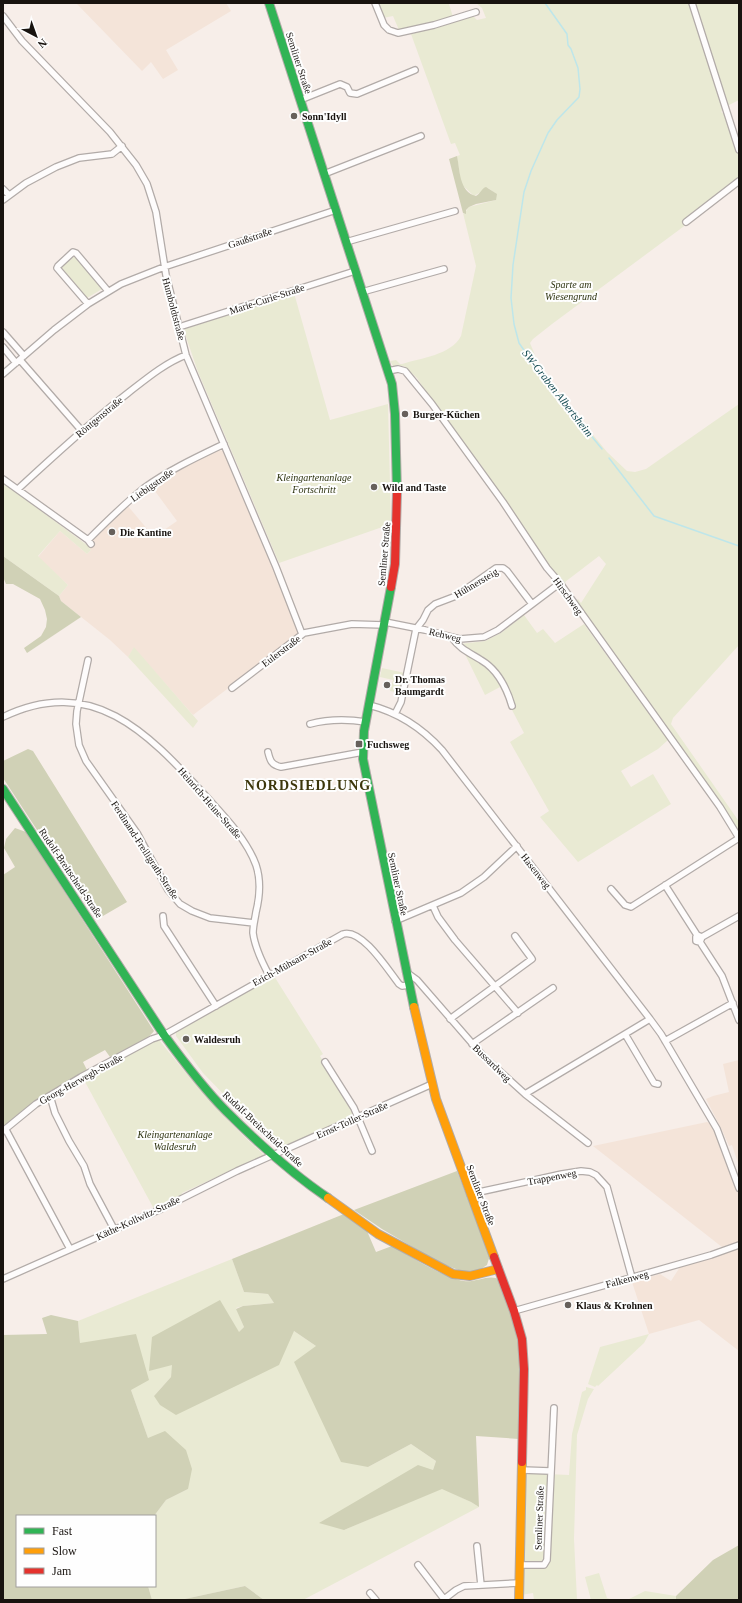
<svg xmlns="http://www.w3.org/2000/svg" width="742" height="1603" viewBox="0 0 742 1603" font-family="'Times New Roman',serif">
  <style>
    .built { fill: #f4e4d9 }
    .green { fill: #e9ead3 }
    .forest { fill: #d0d1b6 }
    .lines { fill: none; stroke-linecap: round; stroke-linejoin: round }
    .stream { stroke: #bee6ea; stroke-width: 1.5 }
    .street-casing { stroke: #b2aba8; stroke-width: 8 }
    .fast-casing { stroke: #b2aba8; stroke-width: 10 }
    .slow-casing { stroke: #b2aba8; stroke-width: 10 }
    .jam-casing { stroke: #b2aba8; stroke-width: 10 }
    .street { stroke: #fefcfc; stroke-width: 5.5 }
    .fast { stroke: #30b455; stroke-width: 8 }
    .slow { stroke: #ff9f0a; stroke-width: 8 }
    .jam { stroke: #e5322d; stroke-width: 8 }
    .poi-dot { fill: #66605b; stroke: #fefefe; stroke-width: 1.5 }
    .labels { text-anchor: middle; dominant-baseline: central; stroke-width: 4; stroke-linejoin: round; paint-order: stroke }
    .street-label { font-size: 10px; fill: #18130f; stroke: #fefefe }
    .poi-label { font-size: 10px; font-weight: bold; fill: #18130f; stroke: #fefefe; text-anchor: start }
    .park-label { font-size: 10px; font-style: italic; fill: #2c320e; stroke: #fefefe }
    .water-label { font-size: 11px; font-style: italic; fill: #174c53; stroke: #fefefe }
    .district-label { font-size: 14px; font-weight: bold; letter-spacing: 1px; fill: #3c360b; stroke: #fefefe }
  </style>
  <rect width="100%" height="100%" fill="#f7eee9"/>
  <path class="built" d="M79 3H226L231 11 166 50 178 70 163 79 151 62 142 71 77 4Z
    M219 450 226 452 273 566 299 632 298 635 193 715 134 648 128 657 110 640 61 601 59 596 68 585 38 557 60 531 87 554 91 550 87 545 127 505 154 537 177 521 152 487 174 472Z
    M739 1060V1166L732 1145 729 1146 722 1130 706 1099 713 1096 729 1092 723 1064Z
    M707 1122 712 1125 739 1196V1242L722 1247 593 1146Z
    M739 1248V1351L699 1320 649 1334 632 1282 660 1274 671 1281 680 1267Z"/>
  <path class="green" d="M378 3H450L449 4 453 17 433 23 399 30 393 16 383 18Z
    M476 3H690L724 109 721 112 725 114 739 156V179L687 224 552 324 533 339 530 343 542 372 607 452 627 471 635 472 646 469 739 404V645L673 718 671 724 738 820 739 832 720 801 575 602 578 599 581 603 606 564 599 556 565 582 566 584H564L537 552 481 465 432 401 417 378 404 366H393L390 361 396 360 400 364H402C421 358 451 355 461 336L476 266 463 213 464 214 469 207 496 200 495 193 488 188 474 196 461 184 457 156 460 155 455 143 451 144 411 34 470 17H474L477 20 486 18 482 8Z
    M694 3H739V100L727 106Z
    M75 256 102 289 87 298 61 267Z
    M294 293 330 420 388 404 391 524 279 563 198 372 184 331 185 329Z
    M3 483 87 545 91 550 87 554 60 531 38 556 68 585 59 596 3 556Z
    M524 615 537 633 543 629 555 643 584 624 668 740 658 749 621 771 631 787 653 774 671 804 578 862 540 817 549 811 510 742 524 733 500 687 485 695 460 644 485 641 501 633Z
    M134 647 198 721 193 728 128 657Z
    M382 668 405 673 401 693 390 691 393 680 380 677Z
    M274 976 323 1054 320 1056 356 1115 279 1149 235 1106 203 1073 176 1036V1031Z
    M159 1040C192 1081 225 1120 264 1155L182 1193 181 1197 154 1209 84 1080 154 1041Z
    M232 1259 244 1292 268 1294 274 1303 243 1306 236 1308 244 1327 239 1333 231 1320 173 1365 171 1377 154 1396 294 1331 316 1346 368 1467 411 1444 436 1461 433 1470 344 1530 442 1488 471 1502 479 1507 303 1600H264L245 1586 180 1600H152L148 1586H155L154 1516 166 1500 188 1489 148 1438 131 1390 80 1343 78 1321Z
    M649 1334 644 1343 598 1386 597 1385 595 1387 588 1384 600 1347Z
    M586 1387 594 1389 588 1399 577 1435 574 1539 577 1600H534L533 1593 521 1595 524 1473 569 1475 572 1434 582 1392 586 1390Z
    M599 1573 607 1598 614 1600H591L585 1577Z
    M645 1591 676 1596V1600H627Z"/>
  <path class="forest" d="M457 156C460 170 459 192 476 196 480 194 482 188 486 187L497 194 496 200 476 204 469 207 466 210V214L463 213 449 159Z
    M3 556 59 596 61 601 81 617 27 653 24 648 41 636 46 627 47 619 45 610 40 599 13 584H6L3 577Z
    M28 749 33 751 127 902 96 920 3 778V761Z
    M15 828 26 832 154 1031C146 1042 123 1053 110 1057L105 1050 83 1062 88 1072 3 1129V875L15 867 4 848 6 839Z
    M457 1171 490 1255 487 1265 476 1272 466 1273 438 1262 382 1229 354 1210Z
    M344 1214 367 1231 376 1252 392 1246C410 1256 444 1278 464 1281 475 1283 491 1273 499 1280L512 1314 520 1353 519 1439 476 1436 479 1507 471 1502 442 1489 344 1530 319 1523 418 1465 433 1470 436 1461 411 1444 368 1467 341 1462 294 1362 316 1346 294 1331 279 1365 176 1415 160 1405 154 1396 171 1377 172 1365 149 1371 152 1337 220 1300 239 1332 244 1327 236 1309 243 1306 274 1303 268 1294 244 1292 232 1259Z
    M51 1315 78 1321 80 1343 136 1334 149 1380 131 1390 148 1438 165 1431 186 1450 192 1469 188 1489 166 1500 154 1516H17V1586H148L152 1600H3V1335L47 1334 42 1318Z
    M739 1545V1600H676V1596L713 1560Z
    M245 1586 264 1600H180Z"/>
  <g class="lines">
    <path class="stream" d="M545 3 567 34 568 45 571 49 578 68 580 89 579 97 557 120 548 133 531 171 524 192 513 265 511 298 514 324 519 343 539 372 602 449
      M609 458 654 516 739 546"/>
    <defs>
      <path id="street" d="M375 3 384 25 389 30 398 33 434 25 476 12
        M692 3 739 150
        M3 16 22 41 110 132 136 165 147 184 156 212 166 275 186 355 276 567 302 634
        M300 100 340 84 347 87 350 93 357 94 415 70
        M324 174 421 136
        M3 189 9 195
        M3 200 26 183 56 167 79 158 112 154 122 146
        M686 222 739 181
        M346 242 455 211
        M362 292 444 269
        M88 304 57 268 58 266 73 252 76 253 108 291
        M179 327 355 271
        M3 332 24 356
        M3 347 16 363
        M20 360 82 431
        M388 371 398 369 405 371 432 404 503 502 547 568 560 583 720 807 739 838
        M3 374 54 330 88 304 121 284 164 267 336 210
        M3 479 88 540 91 544
        M18 489C54 456 89 423 128 393 146 379 165 363 186 355
        M88 540C106 522 124 504 144 488 169 470 197 457 224 444
        M385 622 425 630 460 639 484 637 498 630 560 583
        M452 638C460 649 470 653 481 660 498 670 507 689 512 706
        M88 660 77 711 76 724 79 745 86 761 137 833 168 890 180 904 192 911 210 918 254 923
        M232 688 304 633 352 624 384 625
        M369 705C397 712 422 728 442 750L650 1019 661 1034 717 1129 739 1188
        M395 714 401 702 416 629 423 620 428 610 435 604 456 596 496 568H503L507 571 532 604
        M3 717C92 674 147 732 204 794 223 815 246 838 256 865 261 880 260 896 256 912 255 919 253 926 253 933 255 948 262 962 269 975
        M310 724C329 719 346 719 366 722
        M268 752C270 760 271 765 281 767L363 752
        M665 885 697 935
        M611 889 625 905 631 907 739 838
        M433 906 438 917 455 940 518 1013
        M163 916 164 926 216 1006
        M395 921 461 893 484 877 517 846
        M702 937 739 916
        M700 942 702 937 697 935 696 937V941L700 942 722 976 739 1020
        M406 972 417 980 484 1057 525 1094 588 1143
        M450 1019 532 959 515 936
        M625 1034 654 1083 658 1084
        M665 1041 733 1003
        M472 1044 553 988
        M325 1062 354 1108 372 1151
        M525 1094 650 1019
        M50 1096 55 1113 69 1141 84 1166 90 1184 114 1229
        M6 1130 70 1249
        M3 1131 36 1104 81 1077 152 1039 164 1035 343 934C362 928 388 970 399 984L402 986 409 985
        M470 1194 562 1174 581 1171 590 1172 596 1175 607 1187 632 1278
        M3 1279 161 1209 237 1171 432 1084
        M514 1311 711 1255 739 1245
        M522 1470 550 1471
        M477 1546 481 1585
        M418 1565 444 1599
        M519 1565H544L547 1560 554 1408
        M370 1593 376 1600
        M443 1600 456 1590 464 1586 519 1583"/>
      <path id="fast" d="M269 3 392 384 395 414 397 492
        M391 587 364 731 363 759 414 1007
        M3 789 164 1035C183 1061 203 1088 226 1111 257 1142 291 1173 328 1198"/>
      <path id="slow" d="M414 1007 436 1099 494 1257
        M328 1198 378 1234 453 1274 470 1276 498 1269
        M519 1600 522 1462"/>
      <path id="jam" d="M391 587 395 564 397 492
        M494 1257 514 1311 522 1339 524 1369 522 1462"/>
    </defs>
    <use href="#street" class="street-casing"/>
    <use href="#fast" class="fast-casing"/>
    <use href="#slow" class="slow-casing"/>
    <use href="#jam" class="jam-casing"/>
    <use href="#street" class="street"/>
    <use href="#fast" class="fast"/>
    <use href="#slow" class="slow"/>
    <use href="#jam" class="jam"/>
  </g>
  <g class="poi-dot">
    <circle cx="294" cy="116" r="4"/>
    <circle cx="405" cy="414" r="4"/>
    <circle cx="374" cy="487" r="4"/>
    <circle cx="112" cy="532" r="4"/>
    <circle cx="387" cy="685" r="4"/>
    <rect x="355" y="740" width="8" height="8" rx="2"/>
    <circle cx="186" cy="1039" r="4"/>
    <circle cx="568" cy="1305" r="4"/>
  </g>
  <g class="labels">
    <g class="street-label">
      <text transform="translate(299 63) rotate(72)">Semliner Straße</text>
      <text transform="translate(250 238) rotate(-19)">Gaußstraße</text>
      <text transform="translate(267 299) rotate(-18)">Marie-Curie-Straße</text>
      <text transform="translate(174 309) rotate(75)">Humboldtstraße</text>
      <text transform="translate(99 417) rotate(-40)">Röntgenstraße</text>
      <text transform="translate(152 485) rotate(-35)">Liebigstraße</text>
      <text transform="translate(384 554) rotate(-85)">Semliner Straße</text>
      <text transform="translate(476 583) rotate(-31)">Hühnersteig</text>
      <text transform="translate(568 596) rotate(54)">Hirschweg</text>
      <text transform="translate(445 635) rotate(14)">Rehweg</text>
      <text transform="translate(281 651) rotate(-37)">Eulerstraße</text>
      <text transform="translate(210 803) rotate(49)">Heinrich-Heine-Straße</text>
      <text transform="translate(145 850) rotate(57)">Ferdinand-Freiligrath-Straße</text>
      <text transform="translate(536 871) rotate(52)">Hasenweg</text>
      <text transform="translate(71 873) rotate(56)">Rudolf-Breitscheid-Straße</text>
      <text transform="translate(398 884) rotate(78)">Semliner Straße</text>
      <text transform="translate(292 962) rotate(-29)">Erich-Mühsam-Straße</text>
      <text transform="translate(492 1063) rotate(44)">Bussardweg</text>
      <text transform="translate(81 1079) rotate(-29)">Georg-Herwegh-Straße</text>
      <text transform="translate(352 1120) rotate(-24)">Ernst-Toller-Straße</text>
      <text transform="translate(263 1129) rotate(43)">Rudolf-Breitscheid-Straße</text>
      <text transform="translate(552 1177) rotate(-11)">Trappenweg</text>
      <text transform="translate(481 1195) rotate(69)">Semliner Straße</text>
      <text transform="translate(138 1218) rotate(-25)">Käthe-Kollwitz-Straße</text>
      <text transform="translate(627 1279) rotate(-15)">Falkenweg</text>
      <text transform="translate(539 1518) rotate(-88)">Semliner Straße</text>
    </g>
    <g class="poi-label">
      <text x="302" y="116">Sonn'Idyll</text>
      <text x="413" y="414">Burger-Küchen</text>
      <text x="382" y="487">Wild and Taste</text>
      <text x="120" y="532">Die Kantine</text>
      <text x="395" y="679">Dr. Thomas<tspan x="395" dy="12">Baumgardt</tspan></text>
      <text x="367" y="744">Fuchsweg</text>
      <text x="194" y="1039">Waldesruh</text>
      <text x="576" y="1305">Klaus &amp; Krohnen</text>
    </g>
    <g class="park-label">
      <text x="571" y="284">Sparte am<tspan x="571" dy="12">Wiesengrund</tspan></text>
      <text x="314" y="477">Kleingartenanlage<tspan x="314" dy="12">Fortschritt</tspan></text>
      <text x="175" y="1134">Kleingartenanlage<tspan x="175" dy="12">Waldesruh</tspan></text>
    </g>
    <g class="water-label">
      <text transform="translate(558 393) rotate(52)">SW-Graben Albertsheim</text>
    </g>
    <g class="district-label">
      <text x="308" y="785">NORDSIEDLUNG</text>
    </g>
  </g>
  <rect width="742" height="1603" fill="none" stroke="#18130f" stroke-width="8"/>
  <rect x="16" y="1515" width="140" height="72" fill="#fefefe" stroke="#a2a09e"/>
  <rect x="24" y="1528" width="20" height="6" fill="#30b455" stroke="#a2a09e"/>
  <text x="52" y="1535" font-size="12" fill="#18130f">Fast</text>
  <rect x="24" y="1548" width="20" height="6" fill="#ff9f0a" stroke="#a2a09e"/>
  <text x="52" y="1555" font-size="12" fill="#18130f">Slow</text>
  <rect x="24" y="1568" width="20" height="6" fill="#e5322d" stroke="#a2a09e"/>
  <text x="52" y="1575" font-size="12" fill="#18130f">Jam</text>
  <g transform="translate(36 36) rotate(139)" stroke="#fefefe" stroke-width="3" paint-order="stroke">
  <path d="M0-3L7 15L0 10L-7 15Z" fill="#18130f"/>
  <text y="-6" font-size="11" font-weight="bold" text-anchor="middle" fill="#18130f">N</text>
  </g>
</svg>
